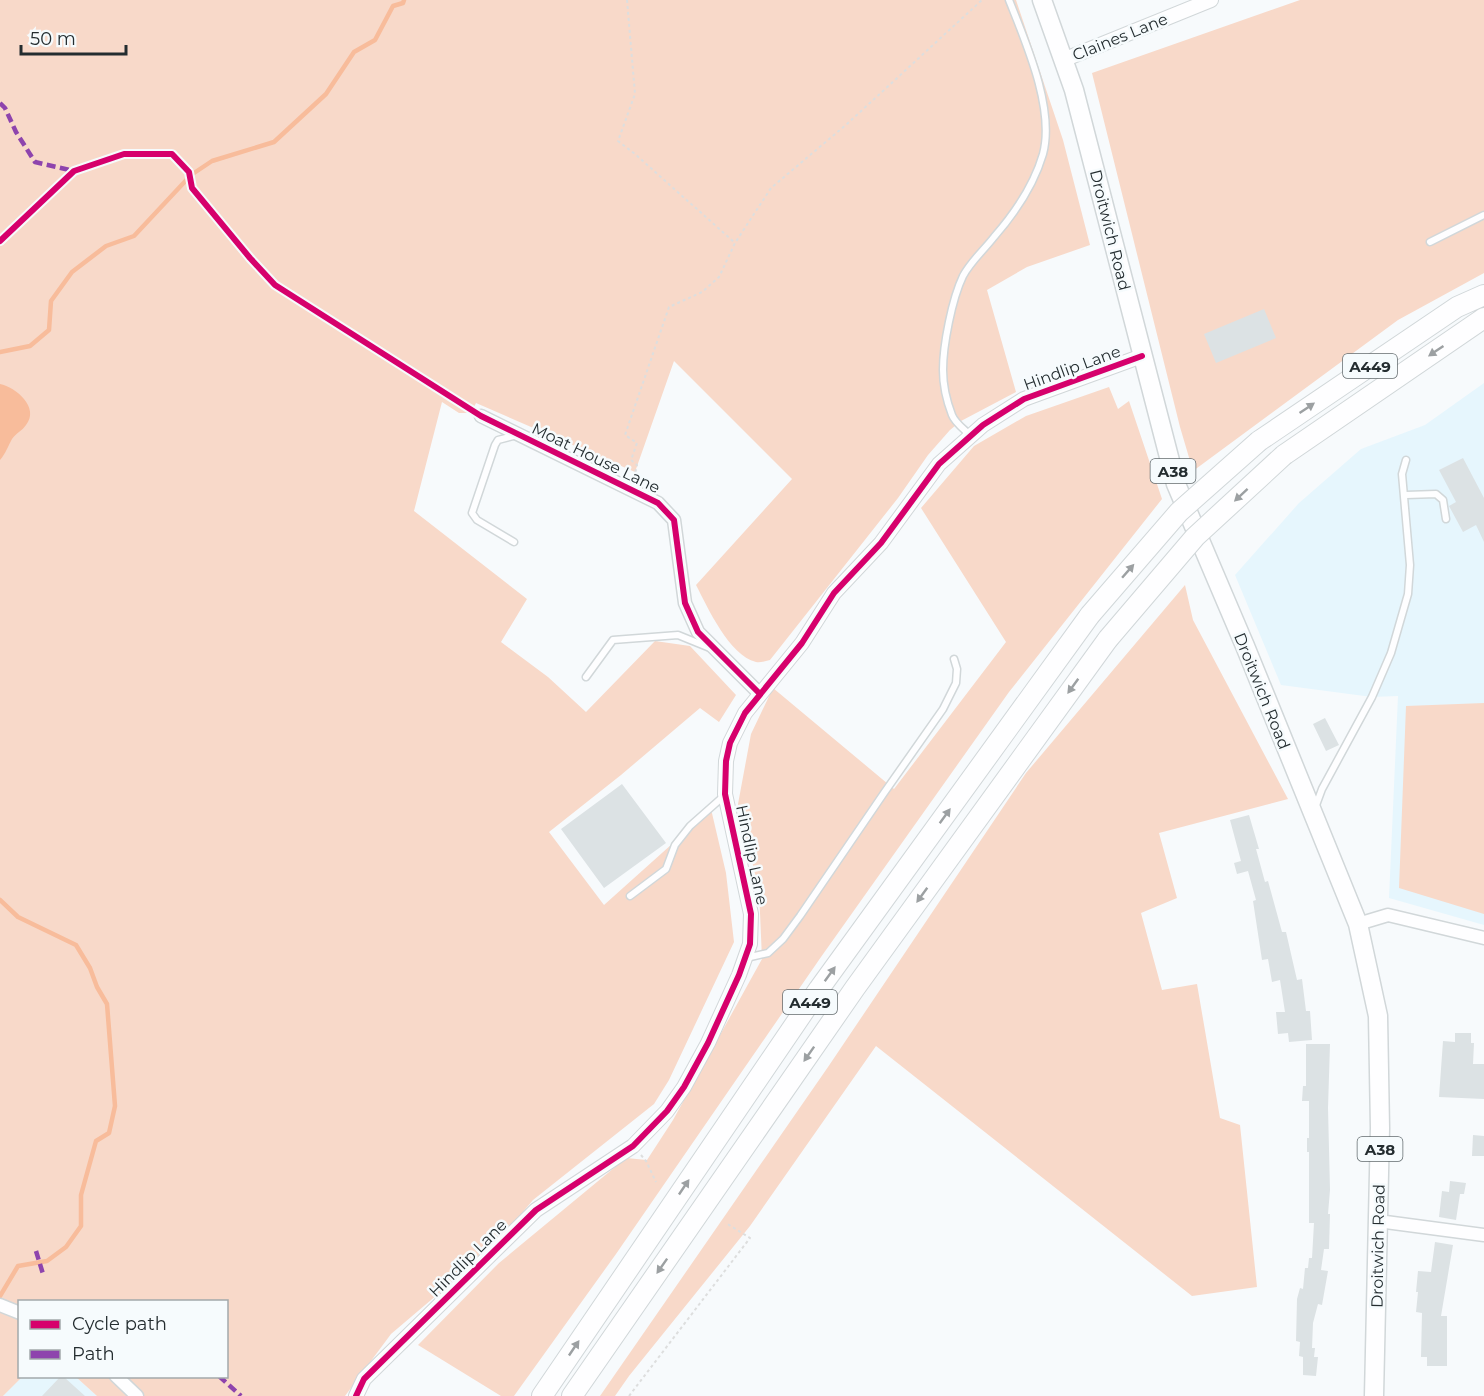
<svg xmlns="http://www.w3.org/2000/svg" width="1484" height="1396" viewBox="0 0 1484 1396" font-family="Montserrat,sans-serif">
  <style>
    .built { fill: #e6f6fd }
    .green { fill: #f8d9c9 }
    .water { fill: #f8bc9b }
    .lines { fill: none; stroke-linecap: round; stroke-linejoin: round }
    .stream { stroke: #f8bc9b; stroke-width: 4.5 }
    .building { fill: #dce2e4 }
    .service-casing { stroke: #d1d7d9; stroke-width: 9 }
    .minor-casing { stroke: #d1d7d9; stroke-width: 15 }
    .tertiary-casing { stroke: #d1d7d9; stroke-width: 16 }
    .primary-casing { stroke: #d1d7d9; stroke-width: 21 }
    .trunk-casing { stroke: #d1d7d9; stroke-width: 22 }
    .path { stroke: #dddede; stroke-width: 2; stroke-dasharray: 3 3; stroke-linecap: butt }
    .service { stroke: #fefeff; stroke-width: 6 }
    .minor { stroke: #fefeff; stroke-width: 12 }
    .tertiary { stroke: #fefeff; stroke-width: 14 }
    .primary { stroke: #fefeff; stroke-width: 18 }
    .trunk { stroke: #fefeff; stroke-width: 20 }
    .trunk-bridge-casing { stroke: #d1d7d9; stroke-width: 22; stroke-linecap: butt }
    .trunk-bridge { stroke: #fefeff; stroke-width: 20 }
    .quiet { stroke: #8e44ad; stroke-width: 4.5; stroke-dasharray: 9 4.5; stroke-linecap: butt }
    .cycleway-casing { stroke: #f6fbfd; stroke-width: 10 }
    .cycleway { stroke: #d6006c; stroke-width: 6 }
    .oneway { fill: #9ca0a2 }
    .labels { text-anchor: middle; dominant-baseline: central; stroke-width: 5; stroke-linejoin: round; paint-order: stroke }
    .shield { fill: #f6fbfd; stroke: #636b6e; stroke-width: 1.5 }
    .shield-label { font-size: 15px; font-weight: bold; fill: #242d30 }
    .street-label { font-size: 16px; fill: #242d30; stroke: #f6fbfd }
  </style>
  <rect width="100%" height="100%" fill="#f7fafc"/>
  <path class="built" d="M1484 383V925L1389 898 1398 696 1372 697 1281 685 1235 575 1299 503 1361 449 1425 425Z
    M22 1376 76 1377 97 1396H3Z"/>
  <path class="green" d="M0 0H1016L1063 140 1090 245 1027 267 987 290 1016 392 961 421 950 430 928 455 898 498 770 660C765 661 760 663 756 662 729 655 708 608 696 585L792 479 674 361 635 472 476 403 471 413H459L442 402 414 511 527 599 501 642 548 677 586 712 655 641 690 646 736 695 719 722 700 708 621 775 549 832 604 905 711 809 726 873 734 942 669 1080 654 1104 533 1200 499 1240 478 1260 391 1334 345 1396H97L76 1377 226 1376V1302H20V1376L22 1377 3 1396H0Z
    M1300 0H1484V273L1398 320 1193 471 1180 427 1092 73Z
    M1109 387 1118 409 1129 401 1162 499 1009 692 821 957 616 1254 514 1396H501L418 1345 499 1263 626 1158 647 1160 673 1120 762 959 759 890 738 804 751 734 773 688 894 789 1006 642 921 508 974 446 1026 416Z
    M1185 585 1193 620 1288 799 1159 833 1177 898 1141 913 1162 990 1197 984 1220 1118 1240 1125 1257 1287 1192 1296 876 1046 750 1226 629 1376 615 1396H600L828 1067 1026 773Z
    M1484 703V914L1399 888 1406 706Z"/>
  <path class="water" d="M0 384C16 387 40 408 26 425 22 431 16 433 12 439 8 446 6 453 0 460Z"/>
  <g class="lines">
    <path class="stream" d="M0 352 30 346 49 330 51 301 72 272 106 246 134 236 191 175 212 161 274 142 326 94 354 52 375 40 393 6 403 3 404 0
      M0 900 18 917 76 945 90 968 97 987 107 1004 115 1106 109 1133 96 1141 81 1195V1226L66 1247 47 1261 18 1266 0 1296"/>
  </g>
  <path class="building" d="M1264 309 1276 338 1216 363 1204 334Z
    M1463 458 1484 498V542L1476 525 1463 532 1449 506 1456 502 1439 470Z
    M1325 718 1339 745 1326 751 1313 724Z
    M622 784 666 843 604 888 561 829Z
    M1249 815 1259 849H1256L1265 882 1268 881 1282 932H1286L1297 980 1302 979 1306 1011H1310L1312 1040 1289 1042 1288 1033 1278 1034 1276 1012H1285L1280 980 1272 982 1268 959 1262 960 1253 901 1256 900 1248 871 1237 874 1234 863 1241 861 1230 820Z
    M1455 1033H1471V1043H1474L1473 1064H1484V1099L1439 1097 1443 1041 1455 1042Z
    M1306 1044H1330L1328 1108 1330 1190 1328 1214H1330L1329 1249H1324L1321 1270 1328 1271 1322 1305 1318 1304 1313 1323 1312 1348H1315L1314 1357H1318L1316 1376 1303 1375V1357L1299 1356 1300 1342 1296 1341 1297 1299 1300 1288 1303 1289 1305 1268H1308L1309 1258H1312L1314 1223H1309V1152H1307V1138H1309V1101H1302L1303 1086H1306Z
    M1473 1135 1484 1136V1156H1472Z
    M1450 1181 1466 1183 1464 1194H1460L1456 1220 1439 1217 1442 1191 1449 1192Z
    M1435 1242 1453 1245 1441 1316H1447V1366H1427V1357H1421L1422 1313 1416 1312 1418 1292H1416L1418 1271 1431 1272Z
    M60 1377H64L85 1396H42Z"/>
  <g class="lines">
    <defs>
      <path id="service" d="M1430 242 1484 215
        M970 435C964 429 955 423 952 415 947 402 943 385 943 370 943 345 952 299 963 276 971 261 984 250 994 237 1015 213 1034 185 1043 154 1055 109 1026 43 1009 0
        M1406 495 1436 494 1443 500 1446 519
        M514 542 477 520 472 513 495 445 498 440 517 435
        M586 677 613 640 678 635 710 648
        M1315 808 1322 789 1372 697 1391 653 1408 594 1410 565 1402 474 1406 460
        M630 896 666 869 675 845 690 826 725 795
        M746 958 768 953 783 939 800 916 884 793 943 709 956 683 957 669 954 659"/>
      <path id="minor" d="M481 416 658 503 674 520 685 603 698 632 759 693
        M1358 924 1388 915 1484 938
        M1378 1221 1484 1235
        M0 1305 20 1313
        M116 1376 137 1396"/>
      <path id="tertiary" d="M1063 60 1211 0
        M356 1396 364 1379 536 1210 633 1146 667 1111 684 1087 708 1043 739 975 750 944 751 914 725 794 726 761 730 743 745 713 802 643 834 593 881 543 939 464 983 425 1024 399 1142 356"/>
      <path id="primary" d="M1042 0 1074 90 1176 484 1245 646 1358 924 1378 1016 1380 1128 1374 1396"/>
      <path id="trunk" d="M1259 441 1457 307 1484 295
        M1284 455 1484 318
        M542 1396 819 989 1090 615
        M572 1396 855 988 1108 639"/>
    </defs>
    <use href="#service" class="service-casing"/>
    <use href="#minor" class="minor-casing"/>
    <use href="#tertiary" class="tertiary-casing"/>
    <use href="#primary" class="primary-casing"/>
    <use href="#trunk" class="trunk-casing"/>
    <path class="path" d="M627 0 635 94 618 141 635 154 735 243
      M634 478 637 465 631 460 637 443 625 435 669 307 702 292 719 277 735 243 771 188 847 124 982 0
      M641 1155 646 1161 656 1182
      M629 1396 750 1238 726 1223"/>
    <use href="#service" class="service"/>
    <use href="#minor" class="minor"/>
    <use href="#tertiary" class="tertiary"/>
    <use href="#primary" class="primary"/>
    <use href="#trunk" class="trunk"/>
    <defs>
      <path id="trunk-bridge" d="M1090 615 1179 512 1259 441
        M1108 639 1195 537 1284 455"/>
    </defs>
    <use href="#trunk-bridge" class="trunk-bridge-casing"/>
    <use href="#trunk-bridge" class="trunk-bridge"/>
    <path class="quiet" d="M0 103 5 108 16 132 35 162 74 171
      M36 1251 43 1274
      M219 1376 241 1396"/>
    <defs>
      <path id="cycleway" d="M0 241 74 171 124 154H172L189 172 192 188 250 258 275 285 481 416 658 503 674 520 685 603 698 632 759 693
        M356 1396 364 1379 536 1210 633 1146 667 1111 684 1087 708 1043 739 975 750 944 751 914 725 794 726 761 730 743 745 713 802 643 834 593 881 543 939 464 983 425 1024 399 1142 356"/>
    </defs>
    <use href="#cycleway" class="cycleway-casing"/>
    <use href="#cycleway" class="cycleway"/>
  </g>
  <defs><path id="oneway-solid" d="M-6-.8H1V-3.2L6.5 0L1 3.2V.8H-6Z" transform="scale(1.5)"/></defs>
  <g class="oneway">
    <use href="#oneway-solid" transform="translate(1436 351) rotate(146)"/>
    <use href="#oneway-solid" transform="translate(1307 408) rotate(-34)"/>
    <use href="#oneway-solid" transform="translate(1241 495) rotate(137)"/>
    <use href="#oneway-solid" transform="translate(1128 571) rotate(-49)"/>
    <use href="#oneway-solid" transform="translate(1073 686) rotate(126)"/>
    <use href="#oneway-solid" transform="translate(945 816) rotate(-54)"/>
    <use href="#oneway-solid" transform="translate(922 895) rotate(126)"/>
    <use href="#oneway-solid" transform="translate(830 974) rotate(-54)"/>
    <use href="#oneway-solid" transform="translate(809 1054) rotate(125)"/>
    <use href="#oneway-solid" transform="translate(684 1187) rotate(-56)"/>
    <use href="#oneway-solid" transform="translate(662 1266) rotate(125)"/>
    <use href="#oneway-solid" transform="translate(574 1348) rotate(-56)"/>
  </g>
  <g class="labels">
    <g class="shield">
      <rect x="1343" y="354" width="54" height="24" rx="4.5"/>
      <rect x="1150.5" y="459" width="45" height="24" rx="4.5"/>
      <rect x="783" y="990" width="54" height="24" rx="4.5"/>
      <rect x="1357.5" y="1137" width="45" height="24" rx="4.5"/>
    </g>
    <g class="shield-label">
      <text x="1370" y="366">A449</text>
      <text x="1173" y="471">A38</text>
      <text x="810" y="1002">A449</text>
      <text x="1380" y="1149">A38</text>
    </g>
    <g class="street-label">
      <text transform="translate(1120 37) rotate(-22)">Claines Lane</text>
      <text transform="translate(1110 230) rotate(76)">Droitwich Road</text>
      <text transform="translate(1072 368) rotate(-20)">Hindlip Lane</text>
      <text transform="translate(596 458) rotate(26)">Moat House Lane</text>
      <text transform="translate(1262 691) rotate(68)">Droitwich Road</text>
      <text transform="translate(752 855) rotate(78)">Hindlip Lane</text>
      <text transform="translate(1378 1246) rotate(-89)">Droitwich Road</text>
      <text transform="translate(468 1258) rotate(-45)">Hindlip Lane</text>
    </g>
  </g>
  <rect x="18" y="1300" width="210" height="78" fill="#f6fbfd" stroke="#a2a9ab" stroke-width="1.5"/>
  <rect x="30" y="1320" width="30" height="9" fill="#d6006c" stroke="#a2a9ab" stroke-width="1.5"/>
  <text x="72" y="1330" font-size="18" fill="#242d30">Cycle path</text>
  <rect x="30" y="1350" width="30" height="9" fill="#8e44ad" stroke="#a2a9ab" stroke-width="1.5"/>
  <text x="72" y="1360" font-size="18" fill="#242d30">Path</text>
  <path d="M21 45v9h105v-9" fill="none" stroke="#242d30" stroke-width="3"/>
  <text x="30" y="45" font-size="18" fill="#242d30" stroke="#f6fbfd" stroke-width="4.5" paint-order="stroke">50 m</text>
</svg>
